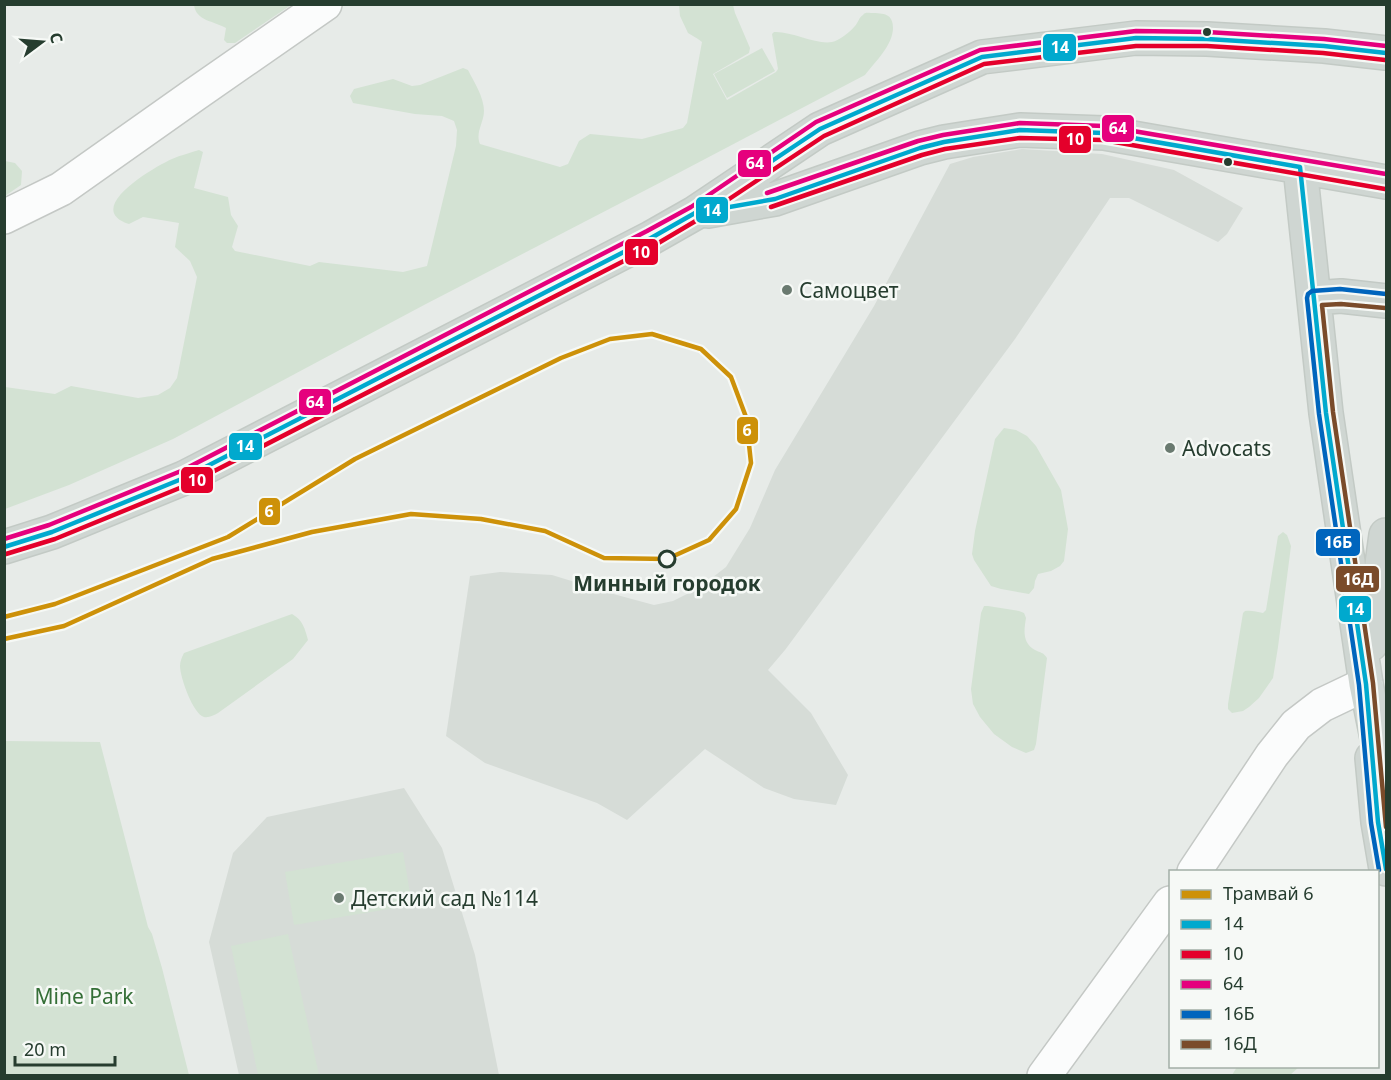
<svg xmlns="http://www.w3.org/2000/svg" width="1391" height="1080" viewBox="0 0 1391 1080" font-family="'Noto Sans',sans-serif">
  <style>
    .built { fill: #d6dcd7 }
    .green { fill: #d3e2d3 }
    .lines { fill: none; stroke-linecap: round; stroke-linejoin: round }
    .minor-casing { stroke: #c4c8c5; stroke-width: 36 }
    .major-casing { stroke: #c3cac5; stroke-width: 36 }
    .minor { stroke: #fbfcfc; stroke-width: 33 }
    .major { stroke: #cfd6d2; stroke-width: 33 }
    .bus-1-casing { stroke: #f6f9f6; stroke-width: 9 }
    .bus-2-casing { stroke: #f6f9f6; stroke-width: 9 }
    .bus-3-casing { stroke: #f6f9f6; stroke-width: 9 }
    .bus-4-casing { stroke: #f6f9f6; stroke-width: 9 }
    .bus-5-casing { stroke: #f6f9f6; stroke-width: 9 }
    .bus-1 { stroke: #00a9ce; stroke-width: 4.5 }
    .bus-2 { stroke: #e4002b; stroke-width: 4.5 }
    .bus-3 { stroke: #e5007d; stroke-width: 4.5 }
    .bus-4 { stroke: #0065bd; stroke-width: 4.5 }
    .bus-5 { stroke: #7a4b2a; stroke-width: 4.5 }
    .tram-1-casing { stroke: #f6f9f6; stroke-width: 9 }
    .tram-1 { stroke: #cd9109; stroke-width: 4.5 }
    .bus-dot { fill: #263d2f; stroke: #f6f9f6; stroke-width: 2 }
    .poi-dot { fill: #6a7a70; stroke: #f6f9f6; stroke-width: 2 }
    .stop-dot { fill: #f6f9f6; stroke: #263d2f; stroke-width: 3 }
    .labels { text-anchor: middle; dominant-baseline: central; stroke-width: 5; stroke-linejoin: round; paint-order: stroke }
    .poi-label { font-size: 21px; fill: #263d2f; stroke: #f6f9f6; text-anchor: start }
    .stop-label { font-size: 21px; font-weight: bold; fill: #263d2f; stroke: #f6f9f6 }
    .park-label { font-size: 21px; fill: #356f37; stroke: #f6f9f6 }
    .line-badge { stroke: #f6f9f6; stroke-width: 2 }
    .badge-label { font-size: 16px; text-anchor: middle; font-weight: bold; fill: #fff }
  </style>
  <rect width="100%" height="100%" fill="#e7ebe8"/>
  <path class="built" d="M1022 149 1102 154 1174 170 1243 208 1227 234 1218 242 1129 198H1110L1015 339 785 650 768 670 811 713 848 775 836 805 794 799 764 788 705 749 627 820 597 803 485 763 446 736 470 576 500 572 552 575 617 595 654 605 673 601 699 588 726 567 750 528 775 470 874 306 950 164 973 157Z
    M404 788 442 848 475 955 499 1075H239L209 942 233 853 267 817Z"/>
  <path class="green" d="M194 5V4L291 5 235 43H227L224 40 226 28C214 21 196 21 194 5Z
    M679 5H733L735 13 750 48 749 53 713 74 727 100 776 72 778 69 772 34 774 32C792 31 816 45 832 42 839 41 851 31 855 26 858 23 859 17 863 15 865 12 868 13 871 13 884 13 893 14 893 28 893 45 875 62 865 75L667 179 424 305 173 439 69 485 5 509V387L55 394 71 386 138 398 158 395 170 388 177 378 197 277 190 261 175 247 179 223 143 217 129 224C82 209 154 167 172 159 181 155 190 153 199 150L203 152 194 188 228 197 231 215 238 226 232 247 235 251 310 266 319 262 403 272 427 266 456 146 457 130 454 121 442 116 415 114 353 103 350 96 354 89 393 79 412 86 420 85 463 68 468 70C474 82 484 97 484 111 484 122 475 133 480 144L560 167 568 164 579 141 590 134 642 139 683 128 687 123 702 42 698 39 688 33 680 16Z
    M762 48 775 71 727 98 714 74Z
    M5 161 15 163 22 171 21 185 5 196Z
    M1004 428 1016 430 1027 436 1036 446 1061 490 1068 529 1064 561 1060 566 1051 571 1038 574 1035 581 1034 588 1029 594 1001 589 991 586 974 560 972 554 975 531 995 439Z
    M1283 532 1287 535 1291 546 1278 647 1273 678 1259 698 1249 707 1243 711 1232 713 1228 709V704L1243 613 1245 611C1251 610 1257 612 1263 613L1266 610 1278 536Z
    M984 606H988L1019 611 1024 613 1026 618C1024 630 1022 643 1035 650 1041 653 1043 652 1047 658L1036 744 1034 750 1026 753 1012 747 994 734 980 717 973 704 971 689 981 613Z
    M292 614C303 620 305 629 308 640L293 659 218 713C214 715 209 718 204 717 193 714 180 677 180 666 180 661 182 657 184 653Z
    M5 741 100 742 148 927 152 934 162 968 189 1075H5Z
    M403 852 412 905 294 925 285 872Z
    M288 934 319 1075H258L231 946Z
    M1237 1067V1066L1299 1067 1290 1075H1232Z"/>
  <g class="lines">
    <defs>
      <path id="minor" d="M4 217 61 189 194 95 325 4
        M1194 872 1272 755 1296 725 1322 705 1366 684
        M1044 1076 1170 903"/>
      <path id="major" d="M1300 167 1326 413 1366 684 1386 782
        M708 211 775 199 920 148 944 142 1020 130 1104 133 1386 182
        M1314 298 1341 296 1386 301
        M4 547 52 532 184 478 651 238 695 213 820 129 982 57 1136 38 1207 39 1324 46 1386 53
        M1371 644 1386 535
        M1372 758 1378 822 1386 869"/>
    </defs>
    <use href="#minor" class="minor-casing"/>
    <use href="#major" class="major-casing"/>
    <use href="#minor" class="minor"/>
    <use href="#major" class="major"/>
    <defs>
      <path id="bus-1" d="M760 169 820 129 982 57 1136 38 1207 39 1324 46 1386 53
        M4 547 52 532 184 478 651 238 695 213 775 199 920 148 944 142 1020 130 1104 133 1300 167 1326 413 1366 684 1378 822 1386 869"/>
      <path id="bus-2" d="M771 207 922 155 945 149 1020 138 1103 140 1385 189
        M6 554 55 539 187 485 655 245 699 219 824 136 984 64 1136 46H1207L1323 53 1385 60"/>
      <path id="bus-3" d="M767 193 918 141 943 135 1020 123 1104 126 1386 174
        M4 539 49 525 181 471 647 231 691 207 816 122 980 50 1136 31 1207 32 1324 39 1386 46"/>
      <path id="bus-4" d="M1379 870 1371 823 1359 685 1319 414 1307 298 1308 294 1312 291 1340 289 1386 294"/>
      <path id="bus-5" d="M1385 308 1341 304 1322 305 1333 412 1373 683 1386 827"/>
    </defs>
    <use href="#bus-1" class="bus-1-casing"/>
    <use href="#bus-2" class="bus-2-casing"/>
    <use href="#bus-3" class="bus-3-casing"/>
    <use href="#bus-4" class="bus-4-casing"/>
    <use href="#bus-5" class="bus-5-casing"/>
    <use href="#bus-1" class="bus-1"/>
    <use href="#bus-2" class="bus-2"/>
    <use href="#bus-3" class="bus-3"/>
    <use href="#bus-4" class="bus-4"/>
    <use href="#bus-5" class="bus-5"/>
    <defs>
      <path id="tram-1" d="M4 617 55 604 228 537 355 459 561 358 610 339 652 334 701 349 731 377 746 417 751 463 736 509 709 540 667 559 604 558 545 531 481 519 411 514 312 532 212 559 64 626 4 639"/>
    </defs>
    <use href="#tram-1" class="tram-1-casing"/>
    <use href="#tram-1" class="tram-1"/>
  </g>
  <g class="bus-dot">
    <circle cx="1207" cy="32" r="5"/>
    <circle cx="1228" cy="162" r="5"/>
  </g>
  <g class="poi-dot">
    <circle cx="787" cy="290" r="6"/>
    <circle cx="1170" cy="448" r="6"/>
    <circle cx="339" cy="898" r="6"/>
  </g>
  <circle class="stop-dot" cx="667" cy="559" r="8"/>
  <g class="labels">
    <g class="poi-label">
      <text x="799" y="290">Самоцвет</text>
      <text x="1182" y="448">Advocats</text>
      <text x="351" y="898">Детский сад №114</text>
    </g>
    <g class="stop-label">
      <text x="667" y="583">Минный городок</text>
    </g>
    <g class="park-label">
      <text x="84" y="996">Mine Park</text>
    </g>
  </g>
  <g class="line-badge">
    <rect x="1042" y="33" width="35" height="29" rx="6" fill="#00a9ce"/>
    <rect x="1101" y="114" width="34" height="29" rx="6" fill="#e5007d"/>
    <rect x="1058" y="125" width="34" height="29" rx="6" fill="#e4002b"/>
    <rect x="737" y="149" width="35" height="29" rx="6" fill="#e5007d"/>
    <rect x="695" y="196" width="34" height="28" rx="6" fill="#00a9ce"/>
    <rect x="624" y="238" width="35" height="28" rx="6" fill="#e4002b"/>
    <rect x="298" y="388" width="34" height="28" rx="6" fill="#e5007d"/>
    <rect x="736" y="416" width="23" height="29" rx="6" fill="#cd9109"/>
    <rect x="228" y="432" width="35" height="29" rx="6" fill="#00a9ce"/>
    <rect x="180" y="466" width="34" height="28" rx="6" fill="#e4002b"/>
    <rect x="258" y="497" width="23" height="29" rx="6" fill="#cd9109"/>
    <rect x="1315" y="528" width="46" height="29" rx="6" fill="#0065bd"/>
    <rect x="1335" y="565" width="45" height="28" rx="6" fill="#7a4b2a"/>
    <rect x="1338" y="595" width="34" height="28" rx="6" fill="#00a9ce"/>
  </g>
  <g class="badge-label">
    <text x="1060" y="53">14</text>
    <text x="1118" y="134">64</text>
    <text x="1075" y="145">10</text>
    <text x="755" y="169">64</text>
    <text x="712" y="216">14</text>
    <text x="641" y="258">10</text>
    <text x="315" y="408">64</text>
    <text x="747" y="436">6</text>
    <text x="245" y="452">14</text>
    <text x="197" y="486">10</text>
    <text x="269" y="517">6</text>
    <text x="1338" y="548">16Б</text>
    <text x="1358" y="585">16Д</text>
    <text x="1355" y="615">14</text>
  </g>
  <rect width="1391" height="1080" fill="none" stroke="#263d2f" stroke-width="12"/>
  <rect x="1169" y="870" width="210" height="198" fill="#f6f9f6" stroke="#a3aea6" stroke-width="1.5"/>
  <rect x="1181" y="890" width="30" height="9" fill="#cd9109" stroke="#a3aea6" stroke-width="1.5"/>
  <text x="1223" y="900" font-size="18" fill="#263d2f">Трамвай 6</text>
  <rect x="1181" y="920" width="30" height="9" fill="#00a9ce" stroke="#a3aea6" stroke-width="1.5"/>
  <text x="1223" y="930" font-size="18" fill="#263d2f">14</text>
  <rect x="1181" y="950" width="30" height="9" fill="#e4002b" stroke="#a3aea6" stroke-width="1.5"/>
  <text x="1223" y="960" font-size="18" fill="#263d2f">10</text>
  <rect x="1181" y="980" width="30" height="9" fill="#e5007d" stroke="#a3aea6" stroke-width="1.5"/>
  <text x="1223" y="990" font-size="18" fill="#263d2f">64</text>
  <rect x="1181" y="1010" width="30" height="9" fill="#0065bd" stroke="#a3aea6" stroke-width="1.5"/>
  <text x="1223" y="1020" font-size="18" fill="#263d2f">16Б</text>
  <rect x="1181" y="1040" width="30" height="9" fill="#7a4b2a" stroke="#a3aea6" stroke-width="1.5"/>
  <text x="1223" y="1050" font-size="18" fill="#263d2f">16Д</text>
  <g transform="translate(42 42) rotate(74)" stroke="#f6f9f6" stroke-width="4.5" paint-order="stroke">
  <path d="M0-4.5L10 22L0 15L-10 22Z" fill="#263d2f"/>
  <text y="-9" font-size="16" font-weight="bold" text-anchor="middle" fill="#263d2f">С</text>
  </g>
  <path d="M15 1056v9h100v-9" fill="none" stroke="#263d2f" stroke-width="3"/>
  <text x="24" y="1056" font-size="18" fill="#263d2f" stroke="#f6f9f6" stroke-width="4.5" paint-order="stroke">20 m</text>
</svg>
